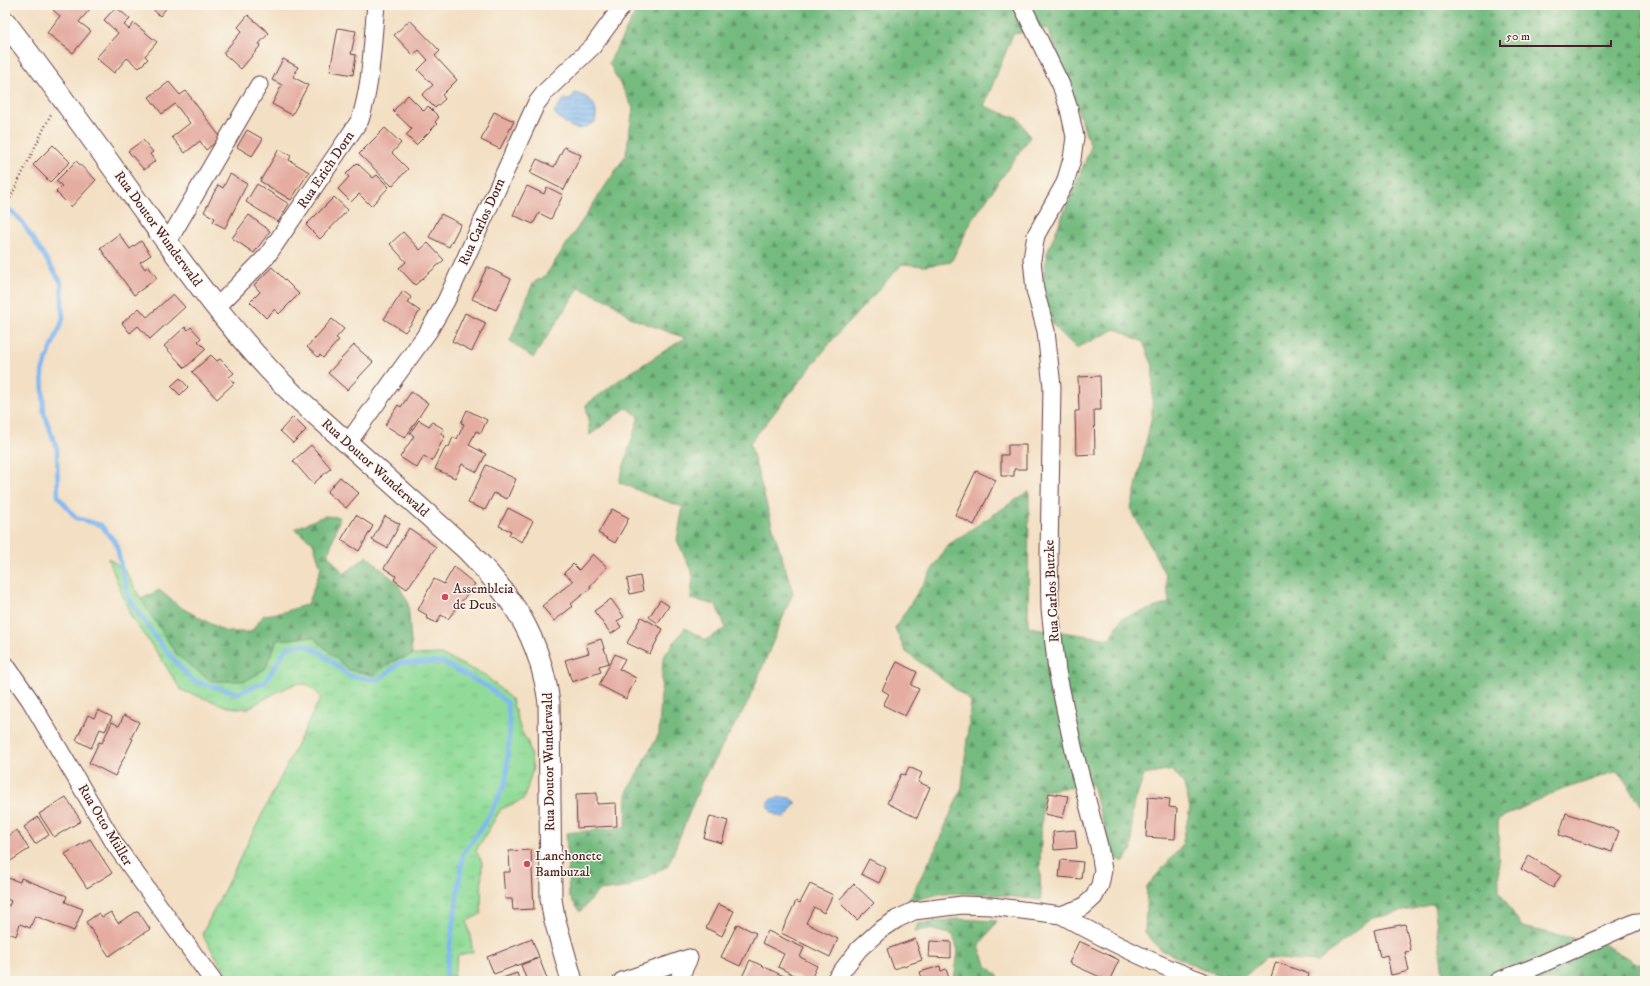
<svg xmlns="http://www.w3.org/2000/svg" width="1650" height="986" viewBox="0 0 1650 986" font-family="'IM FELL DW Pica',serif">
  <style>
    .grass { fill: url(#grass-tufts); stroke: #6d7d62 }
    .forest { fill: url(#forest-firs); stroke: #5f6d56 }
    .water { fill: url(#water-rules); stroke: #656c8e }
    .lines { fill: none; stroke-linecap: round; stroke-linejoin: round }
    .stream { stroke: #80b8f0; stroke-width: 4.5 }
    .building { fill: #e5ada2 }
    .minor-casing { stroke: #633c42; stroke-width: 19 }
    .tertiary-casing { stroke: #633c42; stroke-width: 23 }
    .path { stroke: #633c42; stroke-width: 2.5; stroke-dasharray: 1 3; stroke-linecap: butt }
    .minor { stroke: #fff; stroke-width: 17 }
    .tertiary { stroke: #fff; stroke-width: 21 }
    .poi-dot { fill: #d1495b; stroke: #fbf7ec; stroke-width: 1.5 }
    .labels { text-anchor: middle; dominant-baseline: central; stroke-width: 3; stroke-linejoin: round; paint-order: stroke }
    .street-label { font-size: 14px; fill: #4a1f2b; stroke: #fbf7ec }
    .poi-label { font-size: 14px; fill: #4a1f2b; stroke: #fbf7ec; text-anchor: start }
  </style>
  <defs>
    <pattern id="grass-tufts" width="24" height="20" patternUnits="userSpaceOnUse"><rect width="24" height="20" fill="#90db98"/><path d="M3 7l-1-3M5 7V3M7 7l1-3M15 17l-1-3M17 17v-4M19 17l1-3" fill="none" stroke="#7ebc83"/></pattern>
    <pattern id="forest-firs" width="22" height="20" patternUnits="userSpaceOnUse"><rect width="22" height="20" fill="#74bb80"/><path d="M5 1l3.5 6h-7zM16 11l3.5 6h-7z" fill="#619769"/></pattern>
    <pattern id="water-rules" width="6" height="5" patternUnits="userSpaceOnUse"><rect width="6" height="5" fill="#80b8f0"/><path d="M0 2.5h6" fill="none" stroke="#6b95c3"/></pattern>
  </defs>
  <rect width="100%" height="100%" fill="#fbf7ec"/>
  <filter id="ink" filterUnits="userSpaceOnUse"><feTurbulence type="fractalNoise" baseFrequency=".025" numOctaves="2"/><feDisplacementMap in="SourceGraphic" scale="8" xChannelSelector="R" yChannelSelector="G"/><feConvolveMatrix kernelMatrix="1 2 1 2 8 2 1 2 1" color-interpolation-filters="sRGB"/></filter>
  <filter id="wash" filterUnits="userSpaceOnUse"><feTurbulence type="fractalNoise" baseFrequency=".012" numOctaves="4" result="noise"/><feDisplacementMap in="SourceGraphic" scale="16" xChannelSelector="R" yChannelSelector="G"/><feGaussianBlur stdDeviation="0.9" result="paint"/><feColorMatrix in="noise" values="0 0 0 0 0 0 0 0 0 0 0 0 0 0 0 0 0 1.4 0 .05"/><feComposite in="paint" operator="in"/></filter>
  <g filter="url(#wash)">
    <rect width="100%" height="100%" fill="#f3dfc3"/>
    <path class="grass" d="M108 558 125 570 141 599 265 668 277 640 313 636 349 669 374 675 391 662 412 655 440 654 485 675 512 700 521 731 528 742 533 768 524 799 501 809 476 851 482 862 481 914 467 921 473 952 458 955 453 981H231L202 934 321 697 309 685 297 683 275 693 247 709 228 707 181 690 160 657 131 617Z"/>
    <path class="forest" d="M639 5H1645V810L1618 771 1561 790 1498 819 1499 891 1522 927 1605 945 1636 963 1645 965V981H1444L1434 904 1370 919 1318 962 1266 958 1239 981 1201 969 1160 949 1145 932 1147 886 1182 846 1190 808 1184 784 1172 770 1144 775 1132 811V849L1124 862 1112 856 1092 784 1043 791 1040 866 1041 900 989 894 944 893 908 902 934 852 962 787 971 701 905 651 895 628 948 545 1029 491 1028 627 1110 639 1122 618 1169 603 1166 576 1131 509 1152 416 1153 366 1143 342 1116 329 1076 348 1053 325 1042 284 1047 253 1091 147 1047 28 1013 34 984 106 1019 119 1030 137 972 220 951 262 925 266 902 264 834 338 750 443 772 525 793 593 748 702 702 781 668 866 626 888 598 891 580 912 569 896 566 833 626 827 627 792 659 734 663 657 685 628 706 640 726 628 716 605 691 599 693 575 677 540 683 507 649 495 619 482 639 416 626 408 590 435 586 405 622 378 685 338 631 318 612 302 579 288 533 358 510 341 533 283 546 275 626 155 633 108 609 63Z
      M324 516 340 517 328 555 344 574 367 556 397 583 408 602 412 655 391 662 374 675 349 670 313 637 277 640 265 669 245 681H211L177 655 141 599 159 590 180 607 226 632H251L264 615 284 612 308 604 321 568 313 542 294 529Z
      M957 919 997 921 979 946 986 964 1003 981H954L958 951 953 935 930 929 915 931 918 924Z"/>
    <path class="water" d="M575 93C591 97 599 105 595 122 590 125 583 129 577 129 570 127 558 119 554 112L564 99 570 100Z
      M782 797 790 798 796 803 785 818C777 816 769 813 767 804L771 799Z"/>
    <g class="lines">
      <path class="stream" d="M5 206 20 219 61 282 63 319 42 371 44 413 57 449 58 496 76 518 101 525 116 543 129 599 161 645 193 681 238 693 265 682 287 648 303 644 320 652 349 676 378 680 400 663 442 662 488 687 507 703 510 725 506 782 488 818 463 854 445 981"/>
    </g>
    <g id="blocks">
      <path class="building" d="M56 5H86L90 9 79 22 91 31 73 53 47 33 60 16 53 10Z
        M148 5H166L168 6 160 16Z
        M116 7 130 19 124 25 129 29 134 23 157 42 145 56 148 59 139 68 127 58 114 73 96 58 118 33 104 20Z
        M248 15 269 33 259 44 261 45 241 69 223 53 242 31 238 27Z
        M410 20 440 51 435 56 457 80 442 95 445 99 435 108 422 95 433 85 418 70 428 60 419 50 413 55 394 35Z
        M338 28 356 31 351 54 356 55 353 75 330 71Z
        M283 59 298 67 293 77 308 85 292 115 272 104 282 85 272 80Z
        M169 82 180 95 186 91 221 138 206 150 200 141 185 153 172 137 190 123 175 104 162 114 149 97Z
        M408 95 424 111 428 106 439 117 435 122 437 124 416 145 406 135 412 129 393 111Z
        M494 112 514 121 500 149 481 140Z
        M385 128 401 143 392 153 408 169 392 186 359 154Z
        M247 130 263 139 252 156 237 147Z
        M143 140 153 152 150 154 155 161 144 170 128 151Z
        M53 145 70 162 50 182 33 165Z
        M564 147 581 155 564 190 530 173 537 159 554 167Z
        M279 149 291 156 289 160 309 172 291 200 260 181Z
        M76 161 96 180 71 207 56 192 62 186 56 181Z
        M357 163 373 178 377 175 389 187 371 206 359 194 351 202 338 189 349 177 346 174Z
        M230 174 247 184 225 228 213 222 215 218 204 212 218 185 223 188Z
        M257 184 289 204 278 222 246 202Z
        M527 186 544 194 547 187 563 195 551 219 539 213 533 224 513 215Z
        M334 197 348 210 320 239 306 225Z
        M441 214 461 224 449 247 429 237Z
        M249 215 270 231 254 253 232 238Z
        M403 232 420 250 428 243 444 260 415 285 399 268 406 262 390 244Z
        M119 234 130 249 141 241 151 255 140 262 145 269 148 266 157 278 134 295 100 248Z
        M272 267 299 294 279 314 275 309 266 318 250 302 260 292 254 285Z
        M487 267 511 279 496 310 472 299Z
        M403 291 411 297 408 303 420 311 405 332 384 319Z
        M173 294 185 307 150 339 138 326 130 333 122 323 139 308 147 317Z
        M465 313 486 323 472 351 452 341Z
        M332 319 344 329 336 338 339 340 323 358 320 355 318 357 307 347Z
        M185 327 188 330 191 327 201 338 198 341 206 349 185 368 164 346Z
        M354 345 373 362 347 390 328 373Z
        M211 355 217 361 220 359 234 373 229 377 234 383 217 399 192 372Z
        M1100 376 1101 410H1094L1095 454 1076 455 1075 411H1079L1078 377Z
        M180 378 188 387 180 395 171 386Z
        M411 392 428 403 405 438 385 425 398 405 401 407Z
        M467 410 487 420 481 433 476 431 469 445 486 454 477 472 462 464 455 478 435 469 446 446 449 447 453 437 457 439 464 424 461 423Z
        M293 417 306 430 293 443 280 431Z
        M419 420 429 426 432 422 444 429 441 434 445 436 432 461 424 456 417 468 400 457 414 436 410 433Z
        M311 445 331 468 313 484 293 461Z
        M1008 445H1026V469H1014V476H1001V455H1008Z
        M486 465 516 479 507 499 494 493 485 510 468 503Z
        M976 471 996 480 974 525 955 515Z
        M340 477 359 493 346 508 327 492Z
        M508 508 533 521 522 542 509 535 511 531 499 526Z
        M612 509 629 518 615 543 598 533Z
        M356 515 373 526 359 551 341 540Z
        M385 516 400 524 387 548 372 540Z
        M409 528 436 547 407 589 394 580 396 576 384 568Z
        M593 554 607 567 590 586 591 588 571 604 573 606 554 621 542 606 573 581 564 573 573 564 579 570Z
        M454 567 475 584 448 619 441 615 437 623 426 618 427 615 418 610 434 579 444 584Z
        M640 576 643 591 630 594 627 579Z
        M611 599 624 617 617 621 621 627 611 634 594 611Z
        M660 600 669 606 658 623 649 617Z
        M641 617 663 629 650 654 627 643Z
        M601 639 609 663 599 666 601 672 572 682 565 660 589 653 586 644Z
        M615 654 625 659 619 669 636 678 626 699 599 685Z
        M897 662 917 672 911 685 919 689 905 716 883 705 889 694 882 690Z
        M98 710 112 717 105 731 100 729 91 748 76 740 88 715 94 718Z
        M124 715 139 722 131 738 133 739 115 776 89 763 99 742 102 743 112 722 119 726Z
        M909 767 922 773 918 782 930 787 917 818 887 803 901 774 905 775Z
        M597 793V804L616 803 617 826 577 828 576 794Z
        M1049 793 1068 796 1063 818 1045 814Z
        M66 797 81 821 54 837 39 814Z
        M1148 797 1170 799 1169 807 1177 808 1175 839 1146 837Z
        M1566 813 1619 831 1612 852 1559 835Z
        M710 816 728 821 722 843 704 838Z
        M38 817 49 835 35 844 24 827Z
        M17 830 29 849 9 862 5 856V838Z
        M1075 830 1077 848 1054 850 1053 832Z
        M90 839 112 873 87 888 65 854Z
        M531 850 534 909 513 910 512 899H505L503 872H510L509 851Z
        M1529 856 1561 875 1553 888 1521 869Z
        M869 859 886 868 879 883 861 874Z
        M1061 860 1083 862 1081 879 1059 877Z
        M5 877 20 882 21 878 67 896 65 902 83 909 74 931 35 916 30 928 20 924 16 936 5 931V904L9 906 11 901 5 898Z
        M810 884 833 895 824 913 814 907 806 923 838 939 830 957 781 933 796 901 800 903Z
        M854 884 874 903 857 920 838 901Z
        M718 904 734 911 722 936 706 928Z
        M138 911 150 929 109 956 86 922 99 913 102 917 111 912 118 923Z
        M737 924 756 933 740 966 721 957Z
        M1405 924 1411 951 1405 952 1409 971 1391 975 1387 955 1380 957 1374 930Z
        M768 931 804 948 800 957 817 966 810 981H806L778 967 784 954 762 943Z
        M532 939 539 957 494 974 487 957Z
        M915 939 922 960 894 969 887 949Z
        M930 941 951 942V958L929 957Z
        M1079 941 1119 960 1109 981 1069 963Z
        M539 958 548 981H527L521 965Z
        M750 960 794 981H745L741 979Z
        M1276 962 1309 974 1307 981 1270 980Z
        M940 966 941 971 946 969 950 981H923L920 972Z
        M517 973 520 981H501L500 979Z"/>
    </g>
  </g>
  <g filter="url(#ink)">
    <use href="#blocks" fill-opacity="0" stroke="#633c42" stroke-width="1"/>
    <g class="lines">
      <defs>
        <path id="minor" d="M167 243 259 85
          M216 308 267 256 360 120C372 83 372 43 376 5
          M347 444 428 332 446 301 536 104 546 91 593 46 623 5
          M5 664 30 700 116 846 213 981
          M1061 915C1106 940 1153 964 1202 981
          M622 981 689 958
          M678 981 689 958
          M834 981 859 949 879 931 897 919 914 911 962 905 991 906 1061 915 1083 907 1094 897 1100 885 1103 870 1099 846 1074 751 1057 671 1050 609 1049 554 1052 387 1046 331 1035 290 1032 259 1036 235 1065 183 1072 159 1075 137 1069 109 1061 85 1022 5
          M1498 981 1530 969 1636 922"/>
        <path id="tertiary" d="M5 22C56 88 104 155 152 222 197 283 241 344 296 397L466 549C512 596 540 636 549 703L551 899 554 917 572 981"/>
      </defs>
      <use href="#minor" class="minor-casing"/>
      <use href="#tertiary" class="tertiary-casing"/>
      <path class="path" d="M5 209 52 112"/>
      <use href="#minor" class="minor"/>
      <use href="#tertiary" class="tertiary"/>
    </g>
  </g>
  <g class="poi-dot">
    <circle cx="445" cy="597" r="4"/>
    <circle cx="527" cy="864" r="4"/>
  </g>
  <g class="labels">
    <g class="street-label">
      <text transform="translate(326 170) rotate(-56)">Rua Erich Dorn</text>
      <text transform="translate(482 222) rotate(-66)">Rua Carlos Dorn</text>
      <text transform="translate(158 229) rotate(54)">Rua Doutor Wunderwald</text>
      <text transform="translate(375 468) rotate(42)">Rua Doutor Wunderwald</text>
      <text transform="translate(1052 591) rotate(-93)">Rua Carlos Butzke</text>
      <text transform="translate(549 762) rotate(-91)">Rua Doutor Wunderwald</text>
      <text transform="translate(105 825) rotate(59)">Rua Otto Müller</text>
    </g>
    <g class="poi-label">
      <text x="453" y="589">Assembleia<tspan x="453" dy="16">de Deus</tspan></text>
      <text x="535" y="856">Lanchonete<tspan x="535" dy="16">Bambuzal</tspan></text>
    </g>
  </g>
  <rect width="1650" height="986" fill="none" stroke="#fbf7ec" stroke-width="20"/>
  <path d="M1500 40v6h111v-6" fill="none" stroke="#4a1f2b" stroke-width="2"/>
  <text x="1506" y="40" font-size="12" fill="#4a1f2b" stroke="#fbf7ec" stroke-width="3" paint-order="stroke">50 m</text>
</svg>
